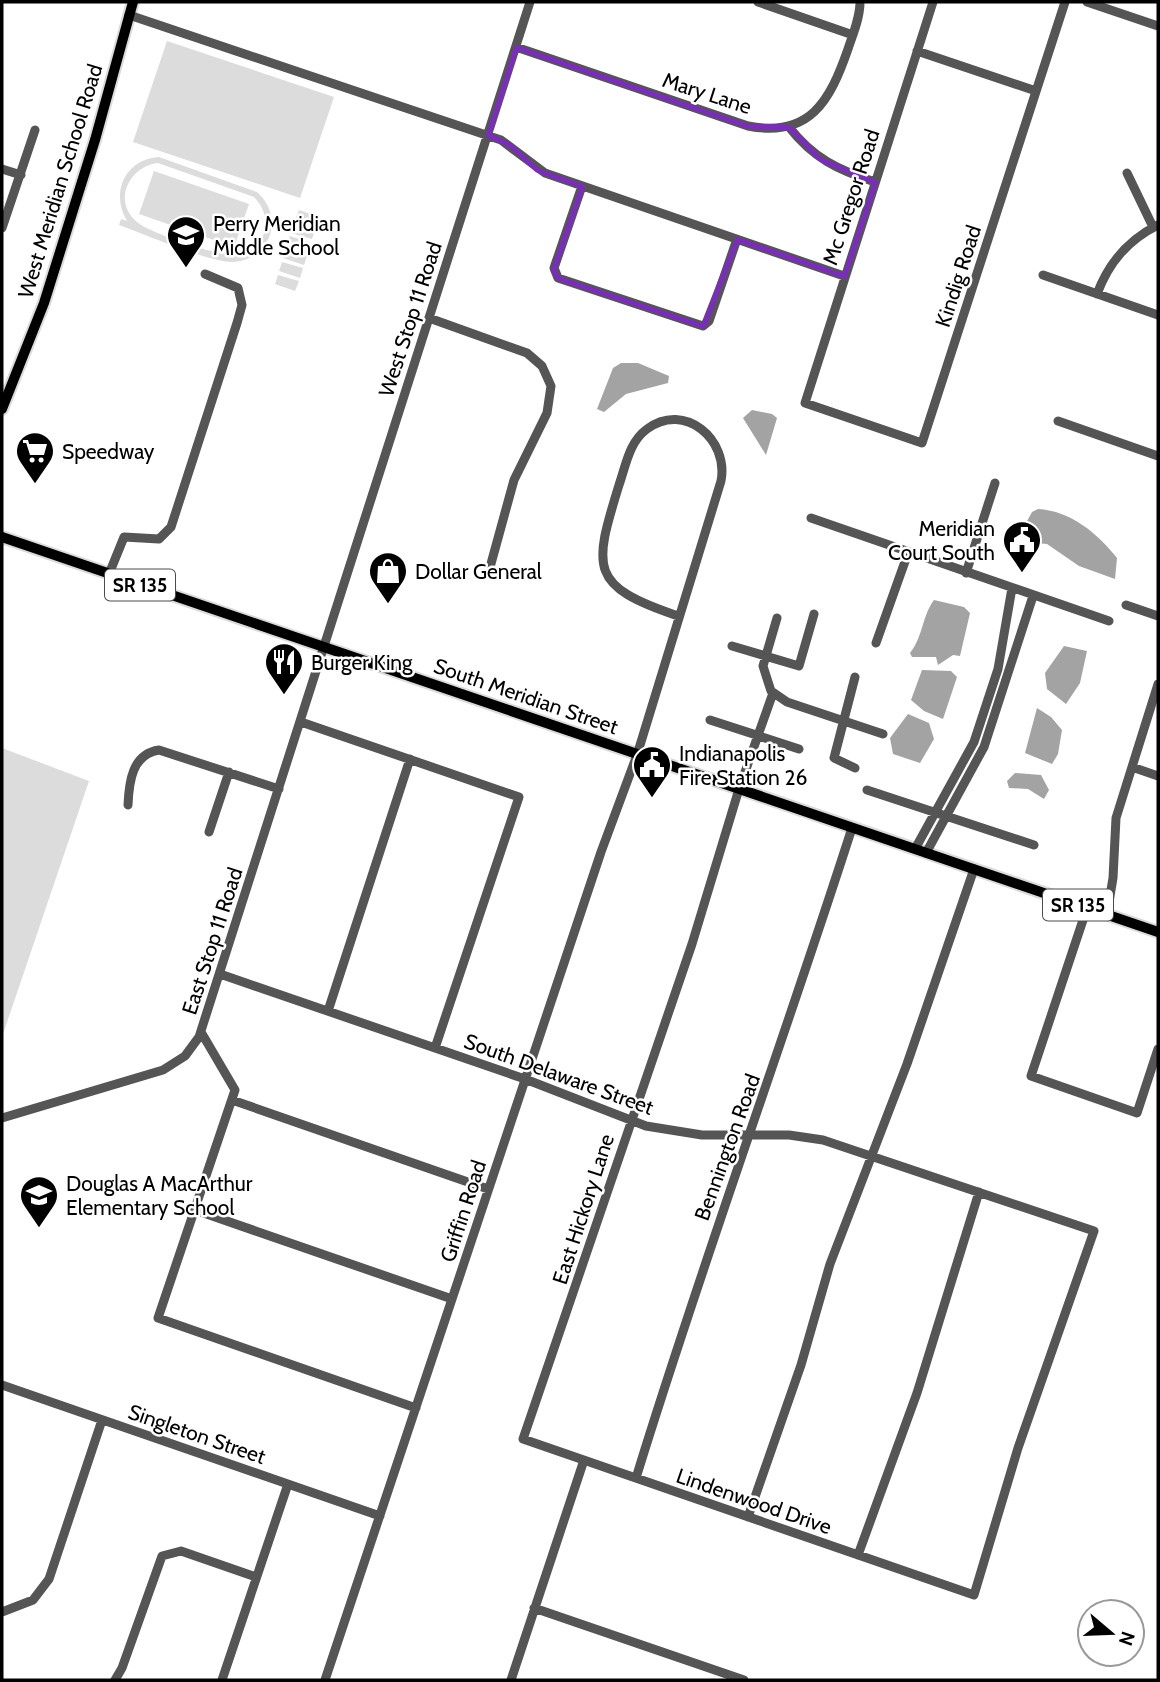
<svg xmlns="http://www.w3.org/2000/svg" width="1160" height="1682" viewBox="0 0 1160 1682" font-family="Cabin,sans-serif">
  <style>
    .green { fill: #dcdcdc; fill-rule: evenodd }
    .water { fill: #a3a3a3 }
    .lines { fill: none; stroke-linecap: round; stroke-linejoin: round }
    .major-casing { stroke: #dbdbdb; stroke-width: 14 }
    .minor { stroke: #555; stroke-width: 9 }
    .major { stroke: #000; stroke-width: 10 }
    .marked { fill: none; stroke: #7b2cbf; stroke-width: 5; stroke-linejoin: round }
    .labels { text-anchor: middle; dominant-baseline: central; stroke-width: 5; stroke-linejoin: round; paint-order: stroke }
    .shield { fill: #fff; stroke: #4c4c4c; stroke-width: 2 }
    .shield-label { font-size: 19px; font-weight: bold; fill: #000 }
    .street-label { font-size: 21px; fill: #000; stroke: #fff }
    .poi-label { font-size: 21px; fill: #000; stroke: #fff; text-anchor: start }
  </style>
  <rect width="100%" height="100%" fill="#fff"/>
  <path class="green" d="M167 41 334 97 300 198 133 142Z
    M159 157 257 192C268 202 274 215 271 231 267 249 251 262 232 262 209 262 144 234 119 225L121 219 127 221C110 193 125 159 159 157ZM158 163 254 197C264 207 269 222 263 236 259 246 250 253 239 255 223 258 149 233 137 222 112 202 129 166 158 163Z
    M154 171 249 204 234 247 139 214Z
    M299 210 319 217 316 227 295 220Z
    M294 223 315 230 312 239 291 233Z
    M290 236 311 243 308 252 287 245Z
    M286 249 307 256 304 265 283 258Z
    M282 262 303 268 300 278 279 271Z
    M278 275 299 281 295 291 275 284Z
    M2 748 89 781 2 1037Z"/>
  <path class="water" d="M621 363H638L669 376 668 383 626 394 604 412 597 409 613 368Z
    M752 410 772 414 777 418 766 455 743 418Z
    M1038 509C1071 511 1097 533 1117 558L1115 579 1079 566 1047 544 1035 543 1019 549 1014 545 1032 512Z
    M934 600 964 607 970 613 960 656 953 655 938 665 936 657H912L910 653C923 637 922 616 934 600Z
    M1064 646 1087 651 1080 683 1066 704 1047 689 1045 673Z
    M922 670 951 671 957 677 943 719 924 711 911 700Z
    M1037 708 1051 717 1062 730 1058 754 1052 764 1025 753Z
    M908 714 929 723 934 739 920 763 893 754 890 738Z
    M1015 773 1041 775 1049 790 1044 799 1028 789 1009 788 1007 781Z"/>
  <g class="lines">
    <defs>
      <path id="major" d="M2 409 44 303 95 140 133 2
        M2 537 1158 932"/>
    </defs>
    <use href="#major" class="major-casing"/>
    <path class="minor" d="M758 2 853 35
      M933 2 805 403 922 443 1065 2
      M1087 2 1158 26
      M129 15 501 140 545 173 844 276
      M516 47 748 126C810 138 830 101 848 49 853 34 860 18 860 2
      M917 51 1036 91
      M789 127C813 158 838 170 875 182
      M2 169 21 175
      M1127 173 1153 227
      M582 186 554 268 558 278 703 326 709 321 737 239
      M2 228 35 130
      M1043 275 1158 315
      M1097 294C1109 262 1128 240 1158 225
      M429 318 527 353 542 366 551 386 547 413 514 480 489 571
      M1058 421 1158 456
      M811 518 1109 621
      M966 573 995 483
      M109 574 124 537 159 539 171 527 237 323 242 305 238 288 205 274
      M1126 605 1158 616
      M777 618 763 666 771 691 787 702 883 734
      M876 643 908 553
      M732 646 799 666 814 614
      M710 720 799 749
      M301 722 519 797 435 1048
      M1132 767 1158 776
      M855 768 834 758 855 677
      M867 790 1034 845
      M128 805C129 782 132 754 159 750L279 789
      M209 832 229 772
      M915 849 974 742 998 669 1012 588
      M926 853 984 747 1033 596
      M1087 908 1031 1076 1137 1113 1158 1049
      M1107 914 1113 878 1116 818 1158 684
      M220 974 525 1079 646 1126 702 1135H789L823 1140 1094 1231 1018 1448 974 1595 523 1439 692 944 739 789 773 693
      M328 1011 410 759
      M201 1032 235 1090 158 1318 416 1408
      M232 1100 488 1189
      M2 1118 163 1070 185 1056 199 1037 530 2
      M195 1210 452 1299
      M2 1385 380 1516
      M636 1478C703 1260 782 1046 852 828
      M748 1517 801 1365 830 1264 907 1064 974 869
      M858 1555 917 1393 979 1192
      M534 1608 744 1680
      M2 1612 33 1600 49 1579 102 1420
      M115 1680 122 1668 162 1556 181 1551 256 1577
      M222 1680 288 1484
      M325 1680 601 852 637 755 721 481C729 440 685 401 647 429 629 442 626 465 619 485 593 569 589 586 678 616
      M511 1680 584 1460"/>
    <use href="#major" class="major"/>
  </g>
  <path class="marked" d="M516 47 748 126 789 127 820 159 875 182 844 276 737 239 703 326 558 278 553 270 582 186 537 170 510 145 488 135Z"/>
  <defs>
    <symbol id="school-pin" viewBox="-11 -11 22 30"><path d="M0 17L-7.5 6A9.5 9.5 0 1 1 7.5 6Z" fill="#000" stroke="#fff"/><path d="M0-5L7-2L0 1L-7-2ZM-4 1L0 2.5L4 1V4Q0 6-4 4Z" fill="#fff"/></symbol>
    <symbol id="supermarket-pin" viewBox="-11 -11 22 30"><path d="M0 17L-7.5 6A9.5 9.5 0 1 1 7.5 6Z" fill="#000" stroke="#fff"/><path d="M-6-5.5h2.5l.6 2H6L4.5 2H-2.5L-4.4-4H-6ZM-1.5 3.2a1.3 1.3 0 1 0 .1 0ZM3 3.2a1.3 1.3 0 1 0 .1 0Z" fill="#fff"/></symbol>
    <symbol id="civic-pin" viewBox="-11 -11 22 30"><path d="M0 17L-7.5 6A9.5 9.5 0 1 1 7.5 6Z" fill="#000" stroke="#fff"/><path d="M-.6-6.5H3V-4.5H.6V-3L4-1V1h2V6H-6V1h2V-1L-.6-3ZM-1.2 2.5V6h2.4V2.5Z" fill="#fff"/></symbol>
    <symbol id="shop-pin" viewBox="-11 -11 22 30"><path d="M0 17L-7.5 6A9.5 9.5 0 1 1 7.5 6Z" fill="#000" stroke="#fff"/><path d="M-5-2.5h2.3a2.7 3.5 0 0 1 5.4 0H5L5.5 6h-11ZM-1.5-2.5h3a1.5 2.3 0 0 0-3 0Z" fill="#fff"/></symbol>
    <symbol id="restaurant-pin" viewBox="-11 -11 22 30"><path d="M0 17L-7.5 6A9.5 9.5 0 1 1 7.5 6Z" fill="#000" stroke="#fff"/><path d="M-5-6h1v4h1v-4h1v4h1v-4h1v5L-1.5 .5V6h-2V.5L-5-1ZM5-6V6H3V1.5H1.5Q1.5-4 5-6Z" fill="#fff"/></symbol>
  </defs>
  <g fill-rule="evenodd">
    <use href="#school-pin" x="164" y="213" width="44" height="60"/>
    <use href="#supermarket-pin" x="13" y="429" width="44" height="60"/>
    <use href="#civic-pin" x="1000" y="518" width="44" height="60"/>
    <use href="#shop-pin" x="366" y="549" width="44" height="60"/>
    <use href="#restaurant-pin" x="262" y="640" width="44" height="60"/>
    <use href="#civic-pin" x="630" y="743" width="44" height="60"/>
    <use href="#school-pin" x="17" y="1173" width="44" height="60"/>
  </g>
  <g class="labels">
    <g class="shield">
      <rect x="105" y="569.5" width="70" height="31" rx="5"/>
      <rect x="1043" y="889.5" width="70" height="31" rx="5"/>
    </g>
    <g class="shield-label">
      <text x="140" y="585">SR 135</text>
      <text x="1078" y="905">SR 135</text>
    </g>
    <g class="street-label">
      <text transform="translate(707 93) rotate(18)">Mary Lane</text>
      <text transform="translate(60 181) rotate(-73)">West Meridian School Road</text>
      <text transform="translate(851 197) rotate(-72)">Mc Gregor Road</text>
      <text transform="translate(958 276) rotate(-72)">Kindig Road</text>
      <text transform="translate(410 319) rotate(-72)">West Stop 11 Road</text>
      <text transform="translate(526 696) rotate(19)">South Meridian Street</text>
      <text transform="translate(212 941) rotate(-72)">East Stop 11 Road</text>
      <text transform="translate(559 1074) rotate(20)">South Delaware Street</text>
      <text transform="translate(727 1147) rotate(-70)">Bennington Road</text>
      <text transform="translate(583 1209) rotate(-72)">East Hickory Lane</text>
      <text transform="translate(463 1211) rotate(-72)">Griffin Road</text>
      <text transform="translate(197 1434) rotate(19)">Singleton Street</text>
      <text transform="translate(754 1501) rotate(19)">Lindenwood Drive</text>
    </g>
    <g class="poi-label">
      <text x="213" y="223">Perry Meridian<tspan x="213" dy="24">Middle School</tspan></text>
      <text x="62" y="451">Speedway</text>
      <text x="995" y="528" text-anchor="end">Meridian<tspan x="995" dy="24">Court South</tspan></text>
      <text x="415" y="571">Dollar General</text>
      <text x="311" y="662">Burger King</text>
      <text x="679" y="753">Indianapolis<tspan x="679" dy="24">Fire Station 26</tspan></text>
      <text x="66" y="1183">Douglas A MacArthur<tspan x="66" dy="24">Elementary School</tspan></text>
    </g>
  </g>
  <rect width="1160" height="1682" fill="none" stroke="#000000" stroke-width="7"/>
  <g transform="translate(1111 1633) rotate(109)"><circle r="33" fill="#ffffff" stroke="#999999" stroke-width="2"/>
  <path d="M0-5L12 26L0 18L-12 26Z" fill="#000000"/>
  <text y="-10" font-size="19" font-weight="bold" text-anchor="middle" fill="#000000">N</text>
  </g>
</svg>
